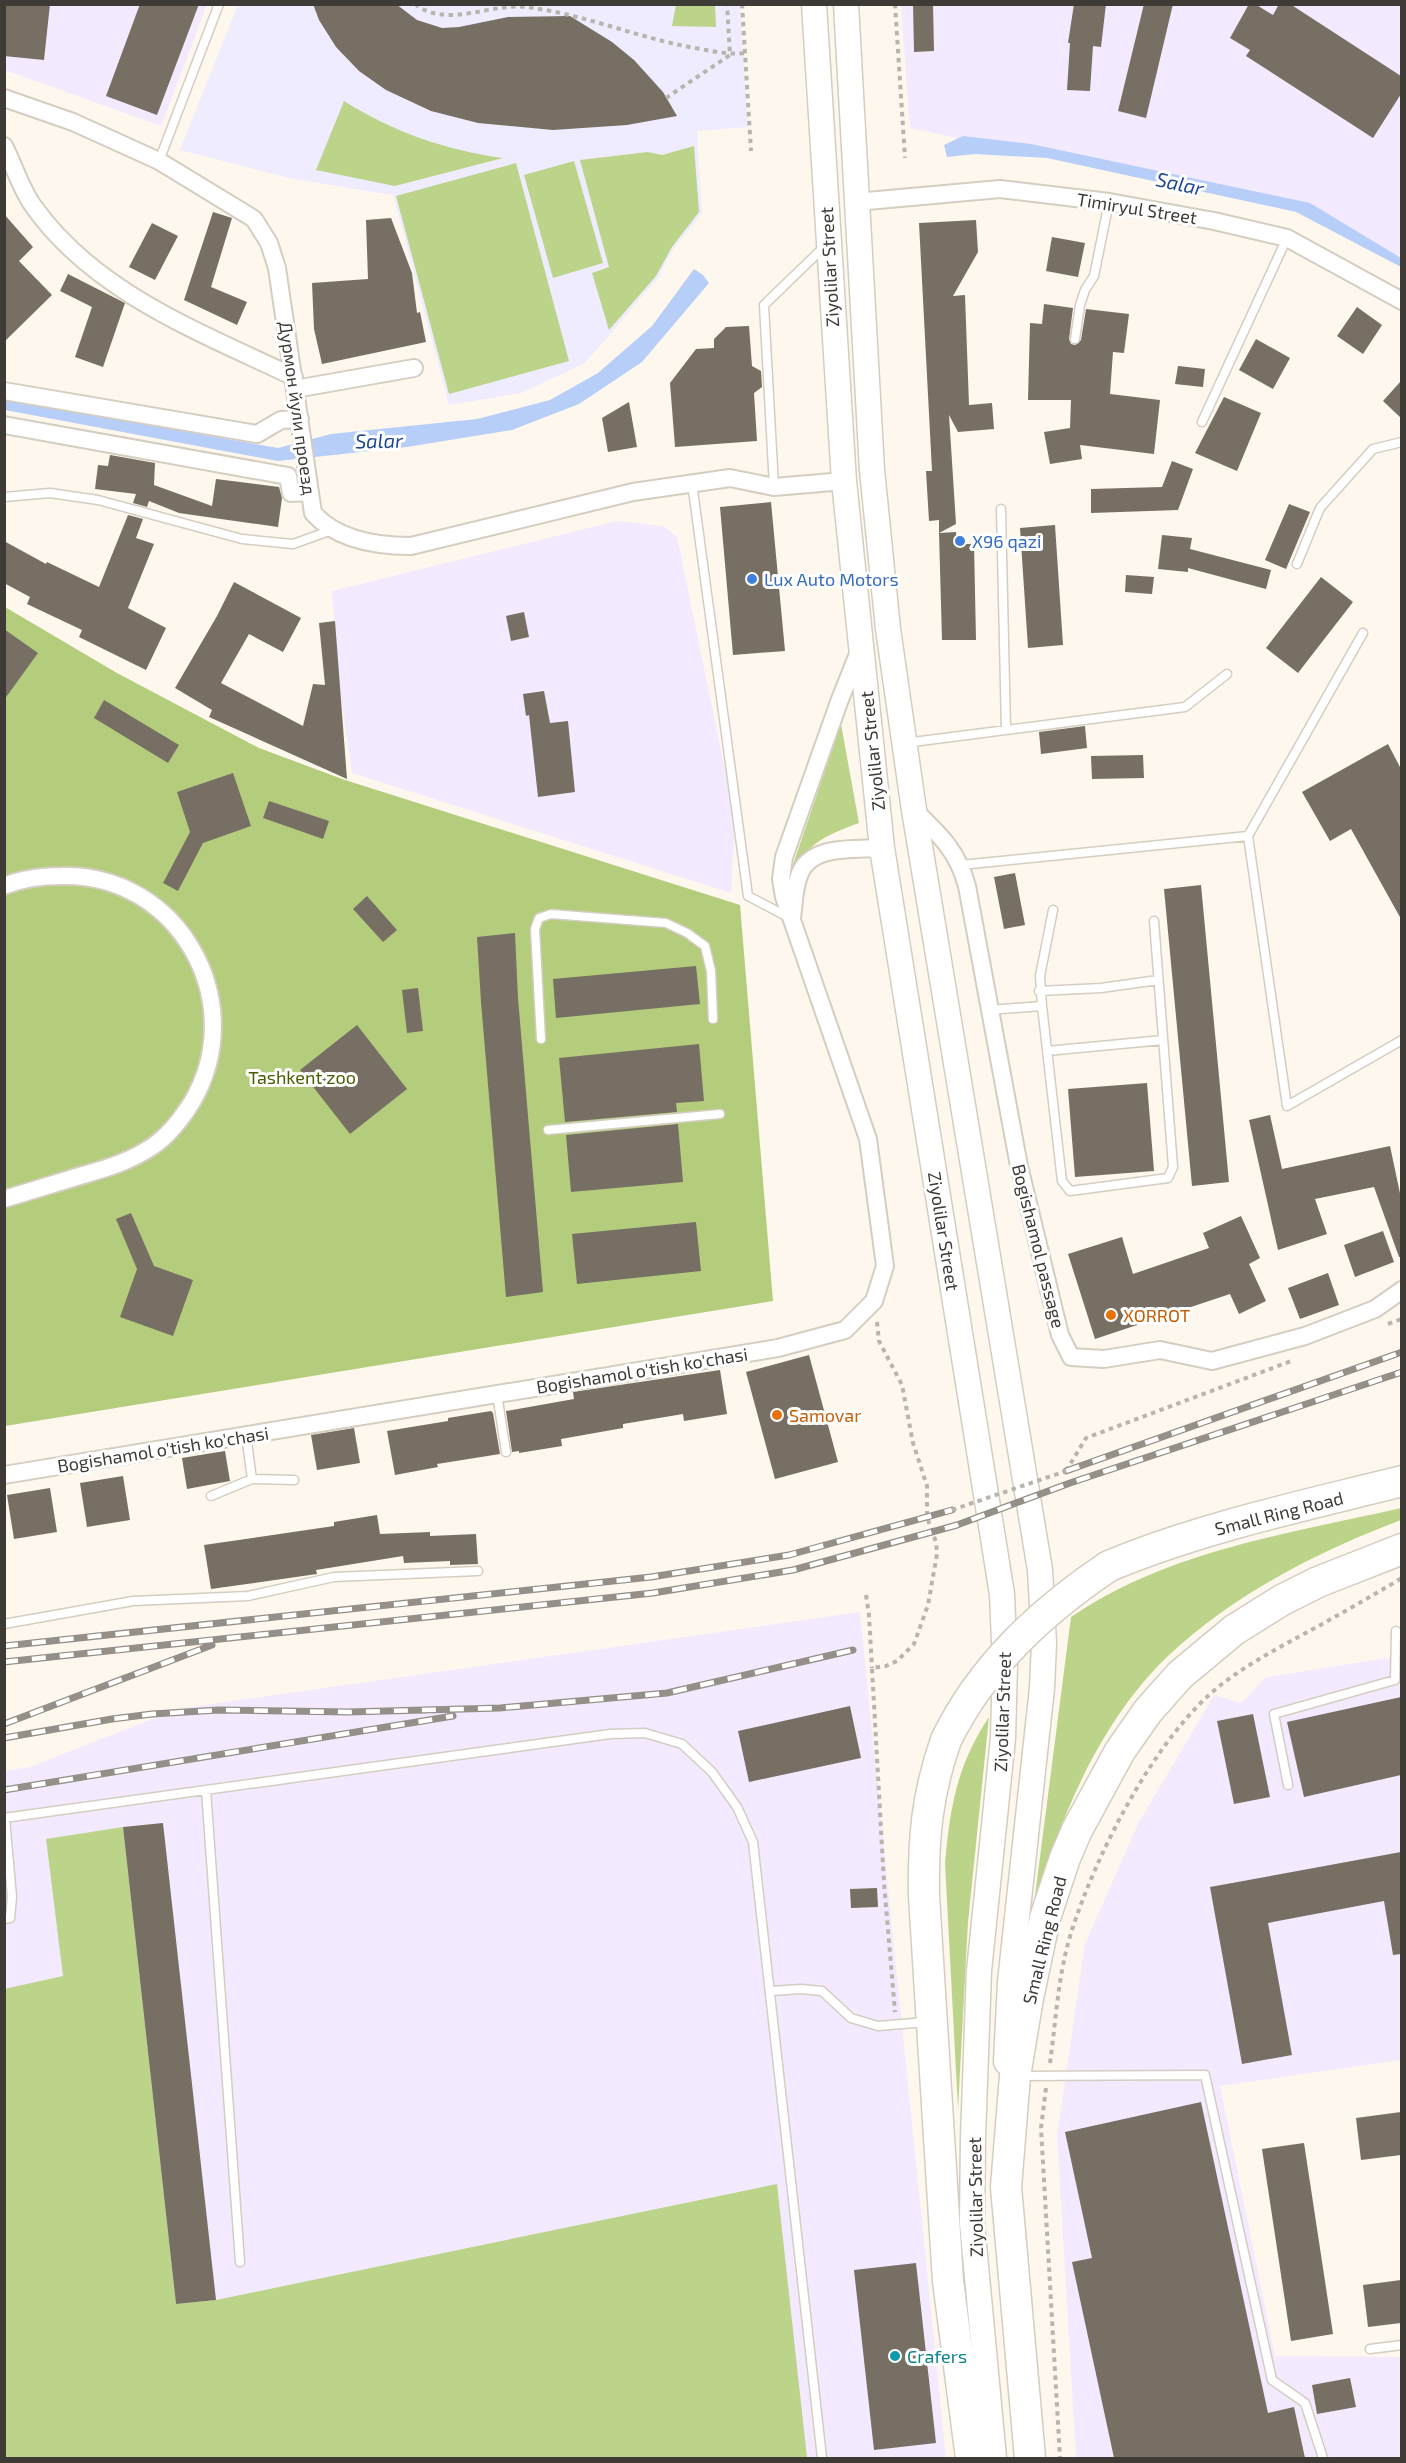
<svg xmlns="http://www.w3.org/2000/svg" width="1406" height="2463" viewBox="0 0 1406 2463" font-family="'Exo 2',sans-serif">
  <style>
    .industrial { fill: #f3eaff }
    .education { fill: #eeecfe }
    .green { fill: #bbd48a }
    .forest { fill: #b3cd7d }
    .water { fill: #b7cef9 }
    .building { fill: #776f64 }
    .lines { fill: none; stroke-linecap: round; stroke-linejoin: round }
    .lane-casing { stroke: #d5cdc0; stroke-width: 11 }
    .street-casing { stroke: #d5cdc0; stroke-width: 20 }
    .secondary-casing { stroke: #d5cdc0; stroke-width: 27 }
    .highway-casing { stroke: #d5cdc0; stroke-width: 33 }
    .path { stroke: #b9b4ac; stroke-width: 4; stroke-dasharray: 4.5 4.5; stroke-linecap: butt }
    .lane { stroke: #fff; stroke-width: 8 }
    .street { stroke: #fff; stroke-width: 16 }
    .secondary { stroke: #fff; stroke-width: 24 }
    .highway { stroke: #fff; stroke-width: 30 }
    .rail-casing { stroke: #949088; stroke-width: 7 }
    .rail { stroke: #fff; stroke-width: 4.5; stroke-dasharray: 14; stroke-linecap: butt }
    .highway-bridge-casing { stroke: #d5cdc0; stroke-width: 33; stroke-linecap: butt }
    .path-bridge { stroke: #b9b4ac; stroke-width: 4; stroke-dasharray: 4.5 4.5; stroke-linecap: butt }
    .highway-bridge { stroke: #fff; stroke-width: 30 }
    .shop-dot { fill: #3f7fe0; stroke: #fff; stroke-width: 2 }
    .food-dot { fill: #e8710a; stroke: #fff; stroke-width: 2 }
    .culture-dot { fill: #0f9aa8; stroke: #fff; stroke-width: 2 }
    .labels { text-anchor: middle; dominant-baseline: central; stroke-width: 6; stroke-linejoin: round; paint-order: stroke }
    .street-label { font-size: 18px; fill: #3e3b36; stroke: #fff }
    .shop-label { font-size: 18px; fill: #366cbe; stroke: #fff; text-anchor: start }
    .park-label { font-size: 18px; fill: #485e00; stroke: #fff }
    .food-label { font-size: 18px; fill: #c56008; stroke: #fff; text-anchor: start }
    .culture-label { font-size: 18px; fill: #0d838f; stroke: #fff; text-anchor: start }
    .water-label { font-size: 20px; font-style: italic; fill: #1f4696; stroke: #fff }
  </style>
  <rect width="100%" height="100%" fill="#fef7ed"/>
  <path class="industrial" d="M4 5H207L161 126 5 70Z
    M901 5H1401V260L1304 210 910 128Z
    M617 521 663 526 677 537 735 818 731 893 352 773 337 671 332 591Z
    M860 1612 946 2458H5V1771L30 1767 177 1709Z
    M1401 1656V2060L1220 2086 1275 2356 1401 2357V2458H1076L1057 2135 1085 1944 1138 1824 1214 1695 1241 1703 1266 1677Z"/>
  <path class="education" d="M238 5H740L748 127 697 131 702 213 674 248 658 278 585 363 521 393 449 405 393 195 289 178 180 150Z"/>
  <path class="green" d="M676 5H715L716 27 672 26Z
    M344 101C393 132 445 150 503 158L395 186 316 170Z
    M694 146 699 212 672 247 656 276 609 330 592 273 609 267 580 160 648 152 662 155Z
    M574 161 603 263 553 278 524 175Z
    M516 163 569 361 449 394 396 196Z
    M841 724 859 823C821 837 811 842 789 876Z
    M1401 1508V1520C1317 1552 1234 1594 1168 1656 1103 1718 1063 1810 1038 1894L1035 1896 1071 1617C1169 1550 1288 1534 1401 1508Z
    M989 1717 968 1922 958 2109 945 1863C950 1807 957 1765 989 1717Z
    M123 1827 176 2304 216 2300 777 2184 807 2458H5L4 1989 63 1976 46 1839Z"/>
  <path class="forest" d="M5 607 117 673 259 748 345 780 740 905 773 1301 5 1426Z"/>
  <path class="water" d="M963 136 1031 144 1310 203 1401 258V267L1296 212 1047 158 975 154 947 157 944 145Z
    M694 269 703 275 709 283 642 362 579 404 512 430 407 447 278 461 5 410 4 399 278 448 331 434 477 419 550 400 598 373 652 326Z"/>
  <path class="building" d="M4 4H50L44 60 4 56Z
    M140 4H199L157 115 106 96Z
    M313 4H396L417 20 442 28 459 27 508 17 570 16 612 42 634 60 663 92 677 116 627 125 553 130 478 123 431 111 386 90 359 71 336 47 319 20Z
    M913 4H933L934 51 914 52Z
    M1074 4H1106L1101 47 1093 46 1090 91 1067 90 1070 43H1068Z
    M1144 4H1173L1146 118 1118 111Z
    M1249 4H1255L1273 15 1279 4H1290L1401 76V94L1373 138 1246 56 1250 50 1230 38Z
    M213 212 232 218 211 287 247 302 237 325 184 300Z
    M4 214 33 247 19 261 52 295 4 342Z
    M391 218 412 273 417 313 420 312 426 342 322 364 314 329 312 283 368 279 366 220Z
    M976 220 978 252 953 296 965 295 969 405 992 403 994 429 958 432 949 415 956 524 939 533V520L929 521 926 471H932L919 223Z
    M152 223 178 236 155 280 129 267Z
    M1052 237 1085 243 1078 277 1046 271Z
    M68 274 125 303 103 367 75 357 92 307 60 291Z
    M1044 304 1073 308 1069 339 1071 344 1075 345 1081 340 1086 309 1129 314 1124 353 1113 352 1110 394 1160 400 1154 454 1080 445 1082 459 1050 464 1044 432 1070 428 1071 400H1028L1030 323 1042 324Z
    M1357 307 1382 325 1363 354 1337 336Z
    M749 326 752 366 761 371 762 387 754 393 757 441 675 447 670 383 696 349 714 348V339L726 327Z
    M1256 339 1290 358 1273 389 1239 370Z
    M1178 366 1205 369 1203 387 1175 384Z
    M1401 381V418L1383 401Z
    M1224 397 1261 413 1237 471 1195 453Z
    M629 402 637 447 608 452 602 418Z
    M110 455 155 463 154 485 212 506 216 479 279 487 282 498 278 527 179 513 149 501 147 507 133 503 136 494 95 489 98 465 108 466Z
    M1172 461 1193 469 1178 510 1091 513V489L1162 487Z
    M771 502 785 651 733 655 720 507Z
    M1289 504 1310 512 1286 569 1265 560Z
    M128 515 143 519 136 538 154 544 128 608 166 628 146 670 79 637 82 630 27 604 30 597 4 583V541L46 564 47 562 99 587Z
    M1055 525 1063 645 1028 648 1020 528Z
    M956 532 957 544H974L976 640H942L939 533Z
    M1162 535 1192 538 1190 549 1271 570 1266 589 1188 568V572L1158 569Z
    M1126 575 1154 577 1152 594 1125 592Z
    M1321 577 1353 602 1298 673 1266 648Z
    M234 582 301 618 283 652 249 634 221 683 303 726 313 684 325 685 319 623 335 621 347 779 209 717 212 710 175 688 217 616Z
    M524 612 529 637 511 641 506 616Z
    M4 629 38 653 4 700Z
    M544 691 550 723 568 721 575 792 538 797 529 715 526 716 523 694Z
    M104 700 179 745 168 763 94 718Z
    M1085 726 1087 748 1041 754 1039 732Z
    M1388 744 1401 769V919L1351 829 1330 841 1302 792Z
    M1143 755 1144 778 1092 779 1091 756Z
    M233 773 251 826 203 843 178 891 163 883 190 832 177 792Z
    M269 801 329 821 323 839 263 818Z
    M1015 873 1025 925 1004 929 994 877Z
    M1201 885 1229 1182 1192 1186 1164 889Z
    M367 896 397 930 383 942 353 909Z
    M515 933 518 998 543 1292 506 1297 481 1002 477 937Z
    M696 966 700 1004 556 1018 553 979Z
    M418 988 423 1031 407 1033 402 990Z
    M357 1025 407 1089 350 1134 300 1070Z
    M699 1044 704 1101 676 1103 677 1112 565 1122 559 1058Z
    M1147 1083 1154 1171 1075 1177 1068 1089Z
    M1270 1115 1282 1169 1390 1146 1401 1198V1257H1399L1374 1187 1315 1199 1327 1234 1278 1250 1249 1120Z
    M678 1124 683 1182 571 1192 566 1135Z
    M131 1213 154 1266 193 1280 173 1336 120 1317 137 1269 116 1219Z
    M1241 1216 1260 1258 1249 1264 1266 1301 1239 1314 1230 1294 1095 1339 1068 1254 1122 1237 1133 1274 1209 1248 1203 1233Z
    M696 1222 701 1271 577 1284 572 1234Z
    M1383 1231 1394 1262 1355 1277 1344 1245Z
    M1328 1273 1339 1305 1300 1319 1288 1288Z
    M809 1355 838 1462 775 1479 746 1372Z
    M720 1370 727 1414 684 1421 683 1414 623 1424V1428L561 1439 562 1446 519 1453V1451L512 1452 506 1411 574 1399 573 1392Z
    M491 1411 493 1413 500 1454 437 1464 438 1467 395 1475 387 1431 448 1421V1418Z
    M354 1428 360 1463 317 1470 311 1435Z
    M225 1451 230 1481 187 1489 182 1458Z
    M123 1476 130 1520 87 1527 80 1483Z
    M50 1488 57 1532 14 1539 7 1495Z
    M377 1515 380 1534 430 1532V1536L476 1534 478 1564 450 1565V1561L404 1563 403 1556 316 1570 317 1574 211 1589 204 1545 334 1526V1522Z
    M1401 1697V1775L1304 1797 1287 1722Z
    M850 1706 861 1758 749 1782 738 1731Z
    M1253 1714 1270 1797 1234 1804 1217 1721Z
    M163 1823 216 2300 176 2304 123 1827Z
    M1401 1852V1954L1393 1955 1384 1901 1268 1923 1292 2055 1242 2064 1210 1887Z
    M877 1888 878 1907 851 1908 850 1889Z
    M1201 2102 1268 2413 1294 2407 1305 2458H1114L1072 2262 1092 2258 1065 2132Z
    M1401 2112V2155L1361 2160 1356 2118Z
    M1304 2143 1333 2334 1291 2341 1262 2149Z
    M916 2263 936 2443 874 2450 854 2270Z
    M1401 2280V2323L1368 2327 1363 2285Z
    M1350 2378 1356 2407 1317 2414 1312 2385Z"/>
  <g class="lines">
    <defs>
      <path id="lane" d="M159 161 219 4
        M1075 339 1080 305 1085 290 1094 276 1109 202
        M1202 422 1287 238
        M692 483 748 896 790 918
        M774 487 764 305 825 246
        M4 497 50 493 98 500 242 539 293 544 332 530
        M1001 509 1006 730
        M1297 564 1320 508 1373 449 1402 442
        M1363 633 1248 836 1287 1106 1402 1040
        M905 743 1185 707 1227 674
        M961 865 1248 836
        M1039 991 1101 988 1158 980
        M1042 1006 1040 976 1053 910
        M990 1010 1042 1006 1062 1181 1070 1191 1168 1178 1173 1167 1154 921
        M541 1039 535 929 539 918 551 914 666 923 687 933 705 946 711 971 713 1019
        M1047 1051 1163 1040
        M548 1130 720 1114
        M497 1394 506 1452
        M252 1479 294 1480
        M211 1496 252 1479 246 1435
        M4 1624 133 1601 248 1596 334 1577 478 1571
        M1288 1785 1274 1714 1395 1680 1396 1631
        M206 1790 240 2262
        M4 1818 610 1734 645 1733 682 1744 712 1772 737 1807 753 1842 822 2458
        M4 1919 10 1918 12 1897 5 1818
        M771 1991 801 1989 822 1991 851 2018 878 2026 926 2022
        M1019 2076 1205 2075 1272 2380 1305 2403 1323 2458
        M1370 2349 1402 2345"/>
      <path id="street" d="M4 98 73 122 159 161 254 219 269 243 277 268 313 513C337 540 376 546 411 546L633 492 730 478 774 487 844 481
        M4 146C14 165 21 190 34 207 95 293 202 333 294 377
        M856 202 1000 189 1109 202 1214 221 1287 238 1402 301
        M295 389 414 368
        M4 391 257 434 281 420 300 419
        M4 425 288 476 291 493 310 492
        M914 810C940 835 957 850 967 886L1019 1166 1060 1335 1071 1357 1104 1359 1160 1350 1212 1361 1305 1336 1375 1309 1402 1290
        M4 886C23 878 42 876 62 876 178 873 251 1002 192 1102 182 1118 169 1135 153 1146 131 1161 108 1168 83 1175 56 1183 31 1191 4 1199
        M792 918C794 904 794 888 799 876 809 844 854 850 882 848
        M4 1475 778 1348 845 1330 874 1301 885 1266 868 1139 784 897 781 879 784 857 839 702 860 649"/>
      <path id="secondary" d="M814 4 844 481 882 848 1002 1594 1005 1665 1003 1738 979 1971 973 2137 972 2223 994 2458
        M846 4 872 470 888 629 914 810 1040 1570 1044 1643 1042 1688 1010 1982 1006 2062"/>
      <path id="highway" d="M1109 1566C1203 1527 1303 1506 1402 1481
        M946 1740C927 1794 923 1839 924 1896L948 2281 971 2458
        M1030 2458 1006 2187 1015 2076 1028 1998 1045 1918 1065 1858 1077 1830 1120 1751 1148 1711 1180 1675 1234 1630 1282 1600 1318 1582 1402 1549"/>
    </defs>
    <use href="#lane" class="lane-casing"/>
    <use href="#street" class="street-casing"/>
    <use href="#secondary" class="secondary-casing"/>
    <use href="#highway" class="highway-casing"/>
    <path class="path" d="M415 4C447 29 489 3 526 7 584 14 638 38 695 48 712 51 728 55 745 53
      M742 4 751 151
      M895 4 905 158
      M666 98 730 55 727 4
      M877 1322 879 1341 902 1385 913 1443 927 1486V1517L936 1542 937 1554 928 1605 914 1644 897 1661 886 1666 872 1668 884 1883 895 2012
      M1388 1324 1402 1319
      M1066 1471 1086 1438 1294 1360
      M866 1595 869 1615 872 1668
      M1050 2063C1056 2020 1058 1975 1071 1933 1096 1854 1156 1735 1222 1684 1256 1658 1294 1640 1331 1619 1355 1606 1378 1592 1402 1578
      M1046 2088 1041 2128 1060 2458"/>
    <use href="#lane" class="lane"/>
    <use href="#street" class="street"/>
    <use href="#secondary" class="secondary"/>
    <use href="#highway" class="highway"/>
    <defs>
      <path id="rail" d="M1066 1471 1402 1352
        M4 1646 651 1577 789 1555 952 1510
        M4 1662 653 1593 793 1570 957 1525 1070 1483 1402 1372
        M4 1724 212 1645
        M4 1738 112 1719 152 1714 219 1710 348 1712 500 1708 667 1693 853 1650
        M4 1790 453 1716"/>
    </defs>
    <use href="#rail" class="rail-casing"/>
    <use href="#rail" class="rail"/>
    <defs>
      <path id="highway-bridge" d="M946 1740C982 1666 1042 1611 1109 1566"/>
    </defs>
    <use href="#highway-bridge" class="highway-bridge-casing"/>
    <path class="path-bridge" d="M952 1510 1066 1471"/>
    <use href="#highway-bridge" class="highway-bridge"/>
  </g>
  <g class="shop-dot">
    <circle cx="960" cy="541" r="6"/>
    <circle cx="752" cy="579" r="6"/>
  </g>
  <g class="food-dot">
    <circle cx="1111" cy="1315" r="6"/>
    <circle cx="777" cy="1415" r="6"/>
  </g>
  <circle class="culture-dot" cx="895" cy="2356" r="6"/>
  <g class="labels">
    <g class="street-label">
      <text transform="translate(1137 208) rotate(9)">Timiryul Street</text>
      <text transform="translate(829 267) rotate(-93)">Ziyolilar Street</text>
      <text transform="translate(298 408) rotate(82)">Дурмон йули проезд</text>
      <text transform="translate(872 751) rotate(-96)">Ziyolilar Street</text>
      <text transform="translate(944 1231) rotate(81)">Ziyolilar Street</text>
      <text transform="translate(1039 1246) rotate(76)">Bogishamol passage</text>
      <text transform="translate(642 1370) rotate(-9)">Bogishamol o'tish ko'chasi</text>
      <text transform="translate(163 1449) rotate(-9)">Bogishamol o'tish ko'chasi</text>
      <text transform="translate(1279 1513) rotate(-14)">Small Ring Road</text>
      <text transform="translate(1002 1712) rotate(-88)">Ziyolilar Street</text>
      <text transform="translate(1044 1940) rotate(-76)">Small Ring Road</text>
      <text transform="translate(975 2197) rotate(-91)">Ziyolilar Street</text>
    </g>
    <g class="shop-label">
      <text x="972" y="541">X96 qazi</text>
      <text x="764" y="579">Lux Auto Motors</text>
    </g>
    <g class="park-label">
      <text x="302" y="1077">Tashkent zoo</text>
    </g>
    <g class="food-label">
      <text x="1123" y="1315">XORROT</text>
      <text x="789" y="1415">Samovar</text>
    </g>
    <g class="culture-label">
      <text x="907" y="2356">Crafers</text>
    </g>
    <g class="water-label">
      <text transform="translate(1180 183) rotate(12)">Salar</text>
      <text transform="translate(379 440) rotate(-1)">Salar</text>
    </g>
  </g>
  <rect width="1406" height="2463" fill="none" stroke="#3e3b36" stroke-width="12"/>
</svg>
